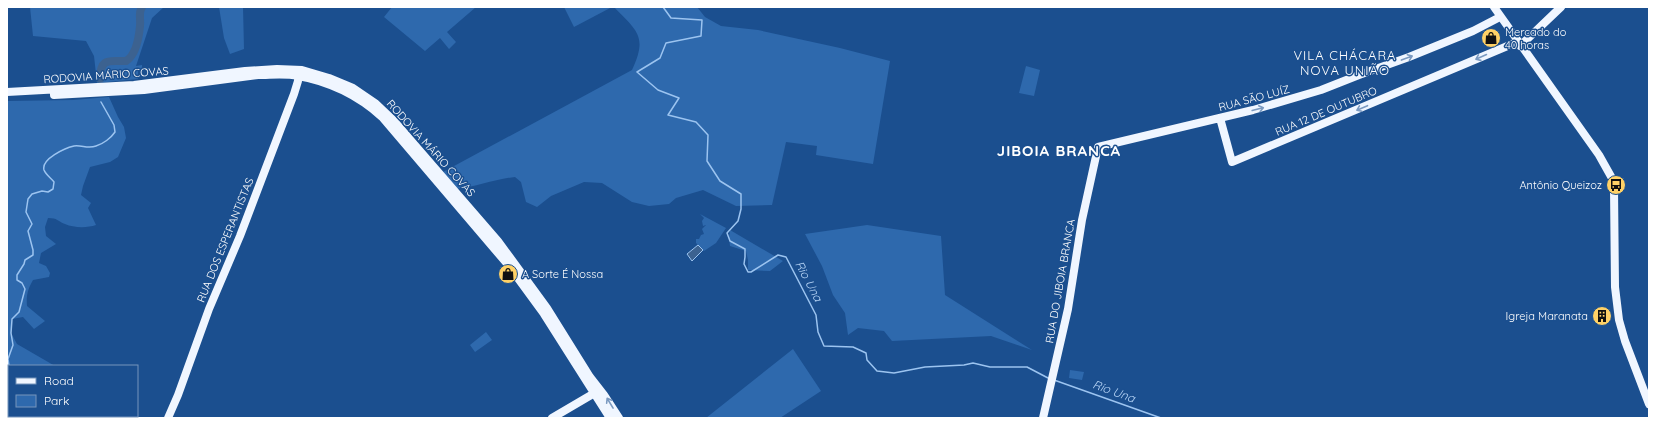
<svg xmlns="http://www.w3.org/2000/svg" width="1656" height="425" viewBox="0 0 1656 425" font-family="Quicksand,sans-serif">
  <style>
    .green { fill: #2e69ad }
    .water { fill: #3c6290; stroke: #9cc4f0 }
    .lines { fill: none; stroke-linecap: round; stroke-linejoin: round }
    .stream { stroke: #9cc4f0; stroke-width: 1.5 }
    .river { stroke: #3c6290; stroke-width: 8 }
    .major { stroke: #f0f6ff; stroke-width: 8 }
    .oneway { stroke: #7b9ac1 }
    .labels { text-anchor: middle; dominant-baseline: central; stroke-width: 3; stroke-linejoin: round; paint-order: stroke }
    .poi-label { font-size: 11px; fill: #fff; stroke: #1b4f8f; text-anchor: start }
    .street-label { font-size: 11px; fill: #fff; stroke: #1b4f8f }
    .water-label { font-size: 12px; font-style: italic; fill: #b5d3f5; stroke: #1b4f8f }
    .quarter-label { font-size: 13px; letter-spacing: 1px; fill: #fff; stroke: #1b4f8f }
    .district-label { font-size: 15px; font-weight: bold; letter-spacing: 1px; fill: #fff; stroke: #1b4f8f }
  </style>
  <rect width="100%" height="100%" fill="#1b4f8f"/>
  <path class="green" d="M30 7H164L152 18 136 66 142 65V71H138V79L97 83 94 56 86 41 33 36Z
    M219 7H243L244 49 230 54 224 38Z
    M392 7H476L447 32 456 42 449 49 440 38 425 51 384 17Z
    M564 7H612L574 27Z
    M614 7H697L705 17 721 26 758 30 840 48 890 61 873 164 816 155 817 146 786 142 772 205 736 206 703 190 676 198 669 204 649 206 632 202 602 183 584 182 551 196 537 207 526 202 521 182 515 177C495 179 476 187 456 189L443 172 632 70C648 36 637 31 614 7Z
    M1026 66 1040 70 1034 96 1019 93Z
    M109 97 118 117 124 127 126 138 118 157 110 162 90 167 83 186 81 195 91 203 88 208 96 225C87 228 74 228 65 224 57 221 58 218 48 218L45 227 46 236 56 244 41 253 39 263 46 266 50 273 49 277 33 280C28 289 26 295 27 306L45 321 34 329 23 317 12 319 11 333 17 344 55 366H9V416H44L42 418H7V101L73 100Z
    M700 214 726 228 716 243 704 251 696 243V239H699L701 235 704 234 702 229 706 225 703 226 702 221 704 218Z
    M867 225 941 236 945 295 1032 350 991 336 892 341 884 331 858 328 848 335 845 313 833 295 822 266 805 234Z
    M730 230 783 261 770 271 748 270V260L746 251 730 246 729 238Z
    M486 332 492 340 475 352 470 345Z
    M793 349 821 391 780 418H706Z
    M1070 370 1084 372 1082 380 1069 378Z"/>
  <path class="water" d="M698 245 703 250 692 261 687 254Z"/>
  <g class="lines">
    <path class="stream" d="M663 7 671 18 702 20 701 36 666 43 660 58 637 72 658 90 679 98 668 115 696 122 708 135 707 161 720 181 741 194V209L738 221 727 233 730 241 745 249V257L744 264 748 272H751L778 255 786 257 816 315 818 332 824 346 853 347 866 353 867 360 877 371 894 373 925 367 964 365 973 363 990 367H1027L1048 378
      M9 366 8 359 13 345 11 333 12 319 19 312 25 289 22 283 17 280V275L24 264 25 260 33 255V250L28 231 32 224 26 212 28 199 32 194 42 191 48 192 53 189 54 182C51 178 46 175 44 170 41 159 65 148 74 146 82 145 88 149 96 146 103 144 111 138 115 132L114 125 101 102
      M7 372 9 367
      M1054 380 1161 418"/>
    <path class="river" d="M100 79C100 56 111 62 126 61 136 55 139 37 140 26 141 19 138 13 142 7"/>
    <path class="major" d="M1494 7 1599 155 1613 180 1614 188 1615 287 1619 320 1625 341 1649 404
      M1520 46 1561 7
      M7 92 134 85 245 71 277 69 302 70 329 78 353 88 375 103 395 122 498 241 547 308 590 377 604 395 619 418
      M54 95 144 90 258 75C271 75 285 73 298 76 329 81 359 96 382 117L509 266 544 314 610 418
      M1220 118 1232 162 1517 42
      M168 418 178 395 209 309 240 236 294 94 298 81V71
      M552 418 598 391
      M1043 418 1068 309 1082 220 1098 147 1253 110 1321 90 1359 75 1409 57 1473 31 1500 17"/>
  </g>
  <defs><path id="oneway-shaft" d="M-6 0H5M1.5-3L5.5 0L1.5 3" fill="none" stroke-width="1.6" stroke-linecap="round" stroke-linejoin="round"/></defs>
  <g class="oneway">
    <use href="#oneway-shaft" transform="translate(1481 57) rotate(156)"/>
    <use href="#oneway-shaft" transform="translate(1407 58) rotate(-20)"/>
    <use href="#oneway-shaft" transform="translate(1362 108) rotate(157)"/>
    <use href="#oneway-shaft" transform="translate(1258 109) rotate(-14)"/>
    <use href="#oneway-shaft" transform="translate(610 403) rotate(-121)"/>
  </g>
  <defs>
    <symbol id="shop-disc" viewBox="-11 -11 22 22"><circle r="9.5" fill="#ffd166" stroke="#1b4f8f"/><path d="M-5-2.5h2.3a2.7 3.5 0 0 1 5.4 0H5L5.5 6h-11ZM-1.5-2.5h3a1.5 2.3 0 0 0-3 0Z" fill="#111"/></symbol>
    <symbol id="bus-disc" viewBox="-11 -11 22 22"><circle r="9.5" fill="#ffd166" stroke="#1b4f8f"/><path d="M-5-6H5V4H4V6H2V4H-2V6H-4V4H-5ZM-3.5-4V0h7V-4ZM-3.5 1.2v1.5H-2V1.2ZM2 1.2v1.5H3.5V1.2Z" fill="#111"/></symbol>
    <symbol id="building-disc" viewBox="-11 -11 22 22"><circle r="9.5" fill="#ffd166" stroke="#1b4f8f"/><path d="M-4-6H4V6H1V3H-1V6H-4ZM-2.5-4.3h1.7v1.8h-1.7ZM.8-4.3h1.7v1.8H.8ZM-2.5-1h1.7V.8h-1.7ZM.8-1h1.7V.8H.8Z" fill="#111"/></symbol>
  </defs>
  <g fill-rule="evenodd">
    <use href="#shop-disc" x="1480" y="27" width="22" height="22"/>
    <use href="#bus-disc" x="1605" y="174" width="22" height="22"/>
    <use href="#shop-disc" x="497" y="263" width="22" height="22"/>
    <use href="#building-disc" x="1591" y="305" width="22" height="22"/>
  </g>
  <g class="labels">
    <g class="poi-label">
      <text x="1505" y="32">Mercado do<tspan x="1505" dy="13">40 horas</tspan></text>
      <text x="1602" y="185" text-anchor="end">Antônio Queizoz</text>
      <text x="522" y="274">A Sorte É Nossa</text>
      <text x="1588" y="316" text-anchor="end">Igreja Maranata</text>
    </g>
    <g class="street-label">
      <text transform="translate(106 75) rotate(-4)">RODOVIA MÁRIO COVAS</text>
      <text transform="translate(1254 98) rotate(-15)">RUA SÃO LUÍZ</text>
      <text transform="translate(1326 111) rotate(-23)">RUA 12 DE OUTUBRO</text>
      <text transform="translate(431 148) rotate(48)">RODOVIA MÁRIO COVAS</text>
      <text transform="translate(225 240) rotate(-68)">RUA DOS ESPERANTISTAS</text>
      <text transform="translate(1060 281) rotate(-80)">RUA DO JIBOIA BRANCA</text>
    </g>
    <g class="water-label">
      <text transform="translate(809 281) rotate(62)">Rio Una</text>
      <text transform="translate(1114 391) rotate(20)">Rio Una</text>
    </g>
    <g class="quarter-label">
      <text x="1345" y="55">VILA CHÁCARA<tspan x="1345" dy="15">NOVA UNIÃO</tspan></text>
    </g>
    <g class="district-label">
      <text x="1059" y="150">JIBOIA BRANCA</text>
    </g>
  </g>
  <rect width="1656" height="425" fill="none" stroke="#ffffff" stroke-width="16"/>
  <rect x="8" y="365" width="130" height="52" fill="#1b4f8f" stroke="#7695bc"/>
  <rect x="16" y="378" width="20" height="6" fill="#f0f6ff" stroke="#7695bc"/>
  <text x="44" y="385" font-size="12" fill="#ffffff">Road</text>
  <rect x="16" y="395" width="20" height="12" fill="#2e69ad" stroke="#7695bc"/>
  <text x="44" y="405" font-size="12" fill="#ffffff">Park</text>
</svg>
